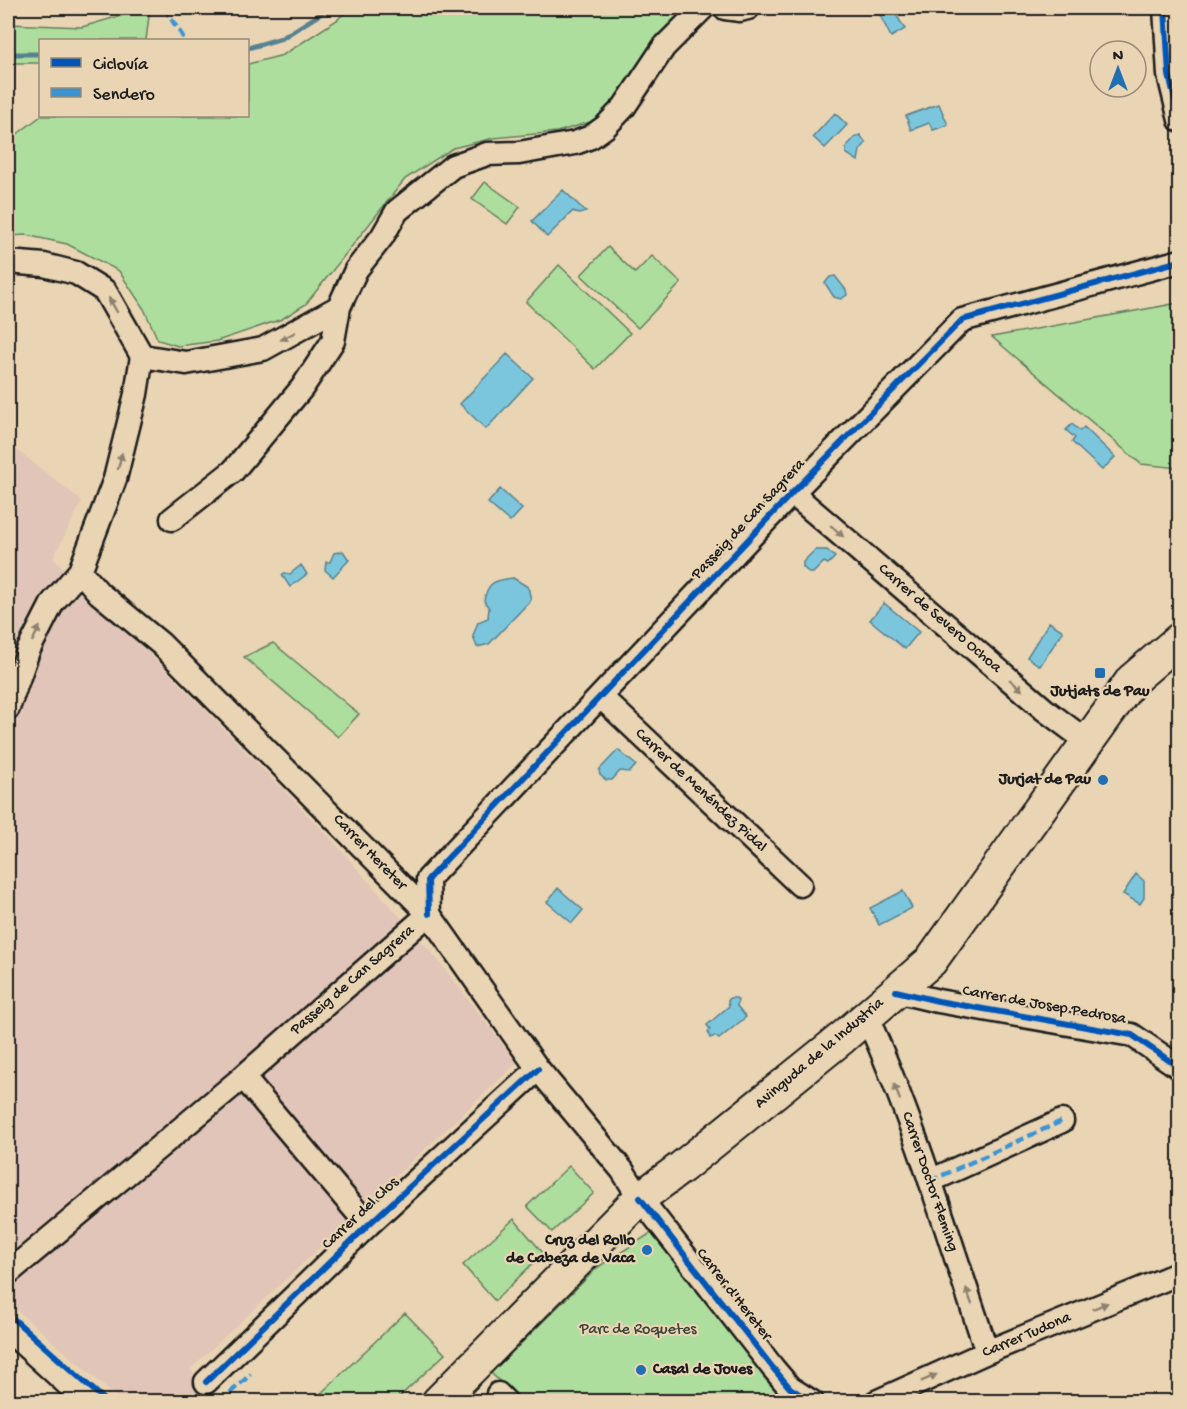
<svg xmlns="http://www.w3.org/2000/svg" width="1187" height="1409" viewBox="0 0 1187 1409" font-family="'Gochi Hand',sans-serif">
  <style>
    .built { fill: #e0c5b8 }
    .green { fill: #adde9e; stroke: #647d5d; stroke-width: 1.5 }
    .water { fill: #7cc6dd; stroke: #568290; stroke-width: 1.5 }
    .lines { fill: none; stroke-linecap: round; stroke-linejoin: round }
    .stream { stroke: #568290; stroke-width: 5 }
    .street-casing { stroke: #1c1c1c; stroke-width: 27 }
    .secondary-casing { stroke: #1c1c1c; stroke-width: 36 }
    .street { stroke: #e9d4b3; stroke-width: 22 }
    .secondary { stroke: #e9d4b3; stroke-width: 32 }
    .quiet { stroke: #3a94d4; stroke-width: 4.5; stroke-dasharray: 9 4.5; stroke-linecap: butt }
    .cycleway-casing { stroke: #e9d4b3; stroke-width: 10 }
    .cycleway { stroke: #0057b8; stroke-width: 6 }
    .oneway { fill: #8d816f }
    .poi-dot { fill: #1f6fb2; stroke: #e9d4b3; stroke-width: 2 }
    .labels { text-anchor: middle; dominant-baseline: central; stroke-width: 4.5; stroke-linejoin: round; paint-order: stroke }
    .street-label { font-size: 16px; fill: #1c1c1c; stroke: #e9d4b3 }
    .poi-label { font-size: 16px; font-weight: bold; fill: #1c1c1c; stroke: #e9d4b3; text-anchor: end }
    .park-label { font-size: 16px; fill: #394336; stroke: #e9d4b3 }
  </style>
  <rect width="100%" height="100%" fill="#e9d4b3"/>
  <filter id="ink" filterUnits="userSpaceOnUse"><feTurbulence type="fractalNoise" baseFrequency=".0167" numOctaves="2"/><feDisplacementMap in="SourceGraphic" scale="12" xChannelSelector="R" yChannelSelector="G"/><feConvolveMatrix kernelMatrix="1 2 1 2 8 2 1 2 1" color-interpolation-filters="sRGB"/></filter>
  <g filter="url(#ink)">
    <path class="built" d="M8 443 82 501 53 558 125 628 332 840 441 964 517 1063 190 1369 219 1401H121L8 1302Z"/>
    <path class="green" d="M147 8H150L146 40H40V63H8V24L82 27Z
      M350 8H686L662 31 611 109 590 122 557 132 494 138 453 148 405 179 306 304 282 319 217 341 178 346 158 340 144 309 119 271 67 244 26 235 8 236V141L41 116H248V64L283 55 337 20Z
      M485 182 520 207 507 224 472 199Z
      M608 247 635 273 652 256 681 283 638 328 581 275Z
      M559 265 630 333 595 369 526 302Z
      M1179 303V468L1141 464 992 337Z
      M273 643 359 714 338 737 244 657Z
      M569 1166 594 1193 552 1232 527 1206Z
      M514 1219 543 1253 495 1301 463 1265Z
      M651 1233 783 1394 777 1402 520 1401 491 1373 598 1267Z
      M405 1313 445 1354 395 1401H313Z"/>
    <path class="water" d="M884 8H892L905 29 891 37 878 11Z
      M939 104 948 125 933 130 929 123 911 130 906 116Z
      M835 113 847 125 825 148 813 137Z
      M860 135 866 143 860 150 858 161 846 153V147L855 137Z
      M563 190 586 212 579 214 573 211 547 237 532 221Z
      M835 276 846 290 847 295 841 299 834 297 825 283 830 277Z
      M507 354 533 378 486 429 460 404Z
      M1072 424 1080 431 1084 427 1115 457 1102 470 1072 442 1075 438 1066 430Z
      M500 489 522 509 510 522 488 503Z
      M815 550H827L835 557 828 564 824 562 813 573H809L803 567V562Z
      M343 551 349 560 333 577 325 570 326 562H330L334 553Z
      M301 565 307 574 290 587 282 575 284 573 290 574Z
      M513 578 528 587 531 600 489 644 477 647 473 636 478 622 488 618 489 608 484 601C487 582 495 580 513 578Z
      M884 603 919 632 905 649 870 620Z
      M1049 622 1063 631 1040 666 1027 657Z
      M618 750 636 765 630 772 620 771 612 780H606L600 775 599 770Z
      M1136 874 1144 881V898L1140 904 1123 894Z
      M558 888 583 910 572 923 547 902Z
      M903 891 912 908 879 925 870 908Z
      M730 998H736L738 1000 737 1006 746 1017 719 1039 715 1036 710 1038 708 1032 710 1029 707 1025 729 1006 728 1001Z"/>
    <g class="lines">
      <path class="stream" d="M248 48 282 38 330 8
        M8 54H40"/>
      <defs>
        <path id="street" d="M725 8 740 10 748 8
          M1165 8 1169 75 1180 120
          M8 262 44 265 76 273 105 291 142 356
          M142 356 186 363 263 349 339 307
          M792 493 1045 710 1088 742
          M172 519 233 471 302 388 333 341 339 307 356 270 382 237 397 211 453 166 487 154 519 153 575 143 591 137 605 127 624 107 664 47 703 8
          M80 571 99 593 161 644 429 914 538 1069 622 1170 640 1198 773 1368 790 1388 812 1402
          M601 697 800 885
          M8 708 28 651 53 602 80 571 106 503 115 479 136 394 142 356
          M896 991 938 1001 1132 1035 1180 1068
          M866 1015C915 1124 949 1239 987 1352
          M243 1077 368 1225
          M930 1181 1062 1121
          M8 1273 243 1077 429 914 428 879 792 493 962 320 1180 261
          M8 1330 87 1402
          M206 1382 368 1225 538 1069
          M498 1394 506 1402
          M876 1402 987 1352 1180 1273"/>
        <path id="secondary" d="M438 1402 640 1198 682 1167 842 1038 931 961 1132 680 1180 639"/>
      </defs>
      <use href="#street" class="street-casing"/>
      <use href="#secondary" class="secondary-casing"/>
      <use href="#street" class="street"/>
      <use href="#secondary" class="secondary"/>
      <path class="quiet" d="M164 8 185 40
        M930 1181 1062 1121
        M220 1402 251 1374"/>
      <defs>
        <path id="cycleway" d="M1165 8 1169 75 1180 120
          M429 914 428 879 792 493 962 320 1180 261
          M896 991 938 1001 1132 1035 1180 1068
          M640 1198 773 1368 790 1388 812 1402
          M8 1314 107 1402
          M206 1382 368 1225 538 1069"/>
      </defs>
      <use href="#cycleway" class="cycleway-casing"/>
      <use href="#cycleway" class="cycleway"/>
    </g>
    <defs><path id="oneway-solid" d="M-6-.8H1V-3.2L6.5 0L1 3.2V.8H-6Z" transform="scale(1.5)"/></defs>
    <g class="oneway">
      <use href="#oneway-solid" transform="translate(113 305) rotate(-120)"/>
      <use href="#oneway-solid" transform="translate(288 336) rotate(152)"/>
      <use href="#oneway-solid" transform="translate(120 461) rotate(-76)"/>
      <use href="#oneway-solid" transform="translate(837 531) rotate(41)"/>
      <use href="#oneway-solid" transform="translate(36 634) rotate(-63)"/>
      <use href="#oneway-solid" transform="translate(1016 685) rotate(41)"/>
      <use href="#oneway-solid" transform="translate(897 1092) rotate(-110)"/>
      <use href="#oneway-solid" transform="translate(969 1296) rotate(-109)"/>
      <use href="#oneway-solid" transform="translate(1100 1306) rotate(-22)"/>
      <use href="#oneway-solid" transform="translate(929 1378) rotate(-24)"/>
    </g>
  </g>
  <g class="poi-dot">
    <rect x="1094" y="667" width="12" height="12" rx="3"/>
    <circle cx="1103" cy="780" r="6"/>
    <circle cx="647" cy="1250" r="6"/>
    <circle cx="641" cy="1370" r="6"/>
  </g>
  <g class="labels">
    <g class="street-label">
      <text transform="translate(749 520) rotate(-47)">Passeig de Can Sagrera</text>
      <text transform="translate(939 619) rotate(41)">Carrer de Severo Ochoa</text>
      <text transform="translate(700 791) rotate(43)">Carrer de Menéndez Pidal</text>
      <text transform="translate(369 853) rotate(46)">Carrer Hereter</text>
      <text transform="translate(353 981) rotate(-41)">Passeig de Can Sagrera</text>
      <text transform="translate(1044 1006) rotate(10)">Carrer de Josep Pedrosa</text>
      <text transform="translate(820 1054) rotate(-40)">Avinguda de la Industria</text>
      <text transform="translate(929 1182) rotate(71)">Carrer Doctor Fleming</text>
      <text transform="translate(361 1214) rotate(-43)">Carrer del Clos</text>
      <text transform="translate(733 1295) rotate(52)">Carrer d'Hereter</text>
      <text transform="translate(1027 1336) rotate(-23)">Carrer Tudona</text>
    </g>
    <g class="poi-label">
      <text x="1100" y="692" text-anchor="middle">Jutjats de Pau</text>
      <text x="1091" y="780">Jurjat de Pau</text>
      <text x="635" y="1241">Cruz del Rollo<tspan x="635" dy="18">de Cabeza de Vaca</tspan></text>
      <text x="653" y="1370" text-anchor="start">Casal de Joves</text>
    </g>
    <g class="park-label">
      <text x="638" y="1330">Parc de Roquetes</text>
    </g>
  </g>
  <rect width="1187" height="1409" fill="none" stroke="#e9d4b3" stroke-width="30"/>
  <rect x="15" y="15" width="1157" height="1379" fill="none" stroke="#1c1c1c" stroke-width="2" filter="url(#ink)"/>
  <rect x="39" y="39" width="210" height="78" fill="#e9d4b3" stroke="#978a77" stroke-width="1.5"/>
  <rect x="51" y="58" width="30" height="9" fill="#0057b8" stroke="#978a77" stroke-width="1.5"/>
  <text x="93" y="69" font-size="18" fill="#1c1c1c">Ciclovía</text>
  <rect x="51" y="88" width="30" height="9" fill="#3a94d4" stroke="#978a77" stroke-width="1.5"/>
  <text x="93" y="99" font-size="18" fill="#1c1c1c">Sendero</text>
  <g transform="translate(1118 69)"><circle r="28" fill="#e9d4b3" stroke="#978a77" stroke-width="1.5"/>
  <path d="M0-4.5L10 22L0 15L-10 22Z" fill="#1f6fb2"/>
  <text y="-9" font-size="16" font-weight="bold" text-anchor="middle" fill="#1c1c1c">N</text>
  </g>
</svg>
